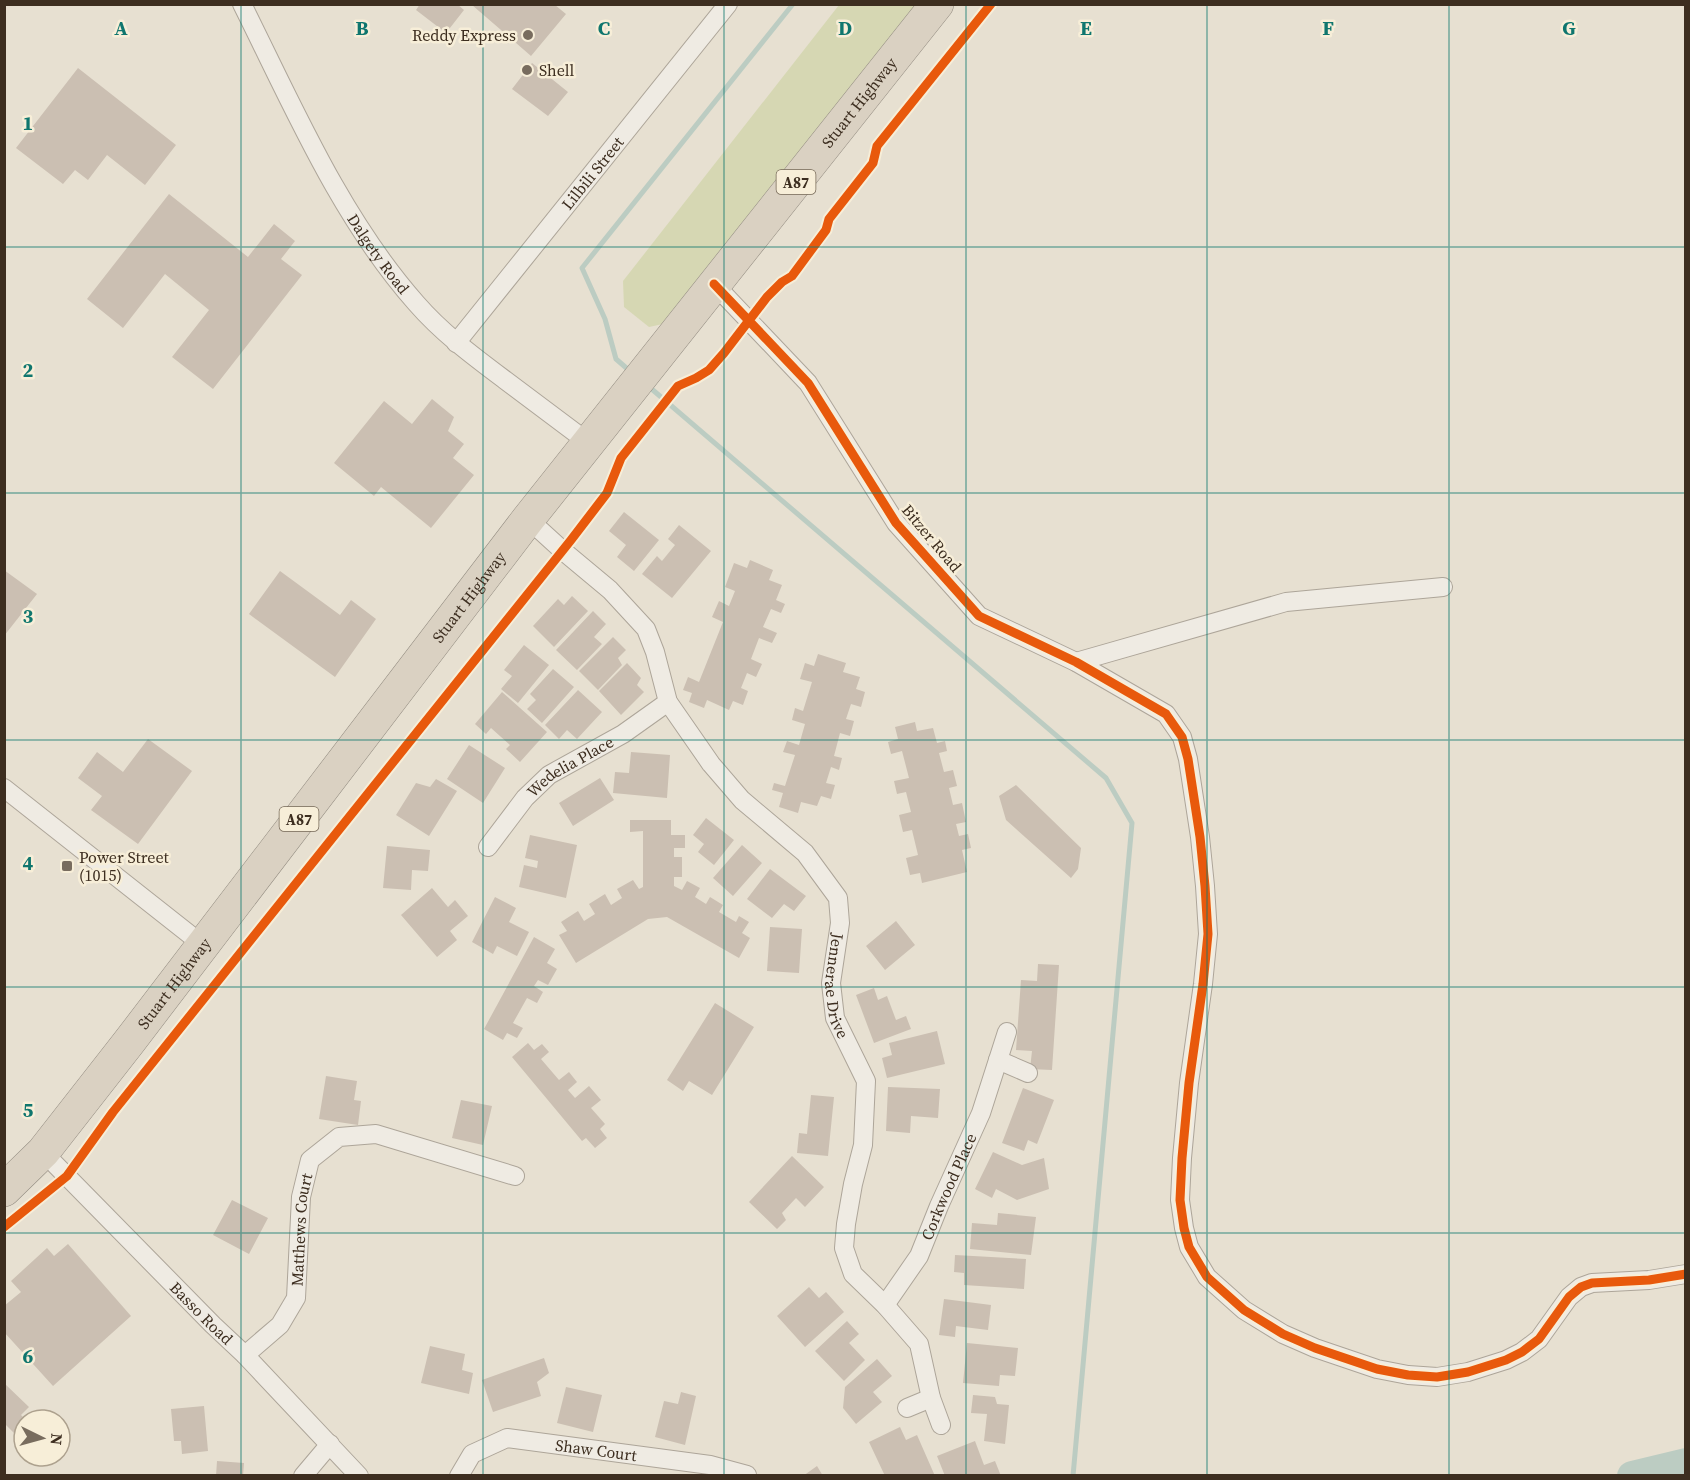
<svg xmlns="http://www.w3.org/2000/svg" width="1690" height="1480" viewBox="0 0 1690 1480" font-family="'Source Serif 4',serif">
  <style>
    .green { fill: #d6d7b3 }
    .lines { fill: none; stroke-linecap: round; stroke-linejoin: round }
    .stream { stroke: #bcccc2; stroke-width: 5 }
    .river { stroke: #bcccc2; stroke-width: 30 }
    .building { fill: #cbbfb2 }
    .street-casing { stroke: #ada599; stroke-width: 20 }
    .highway-casing { stroke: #928b80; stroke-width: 34 }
    .street { stroke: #efebe3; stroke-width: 18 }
    .highway { stroke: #dad1c2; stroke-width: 33 }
    .cycleway-casing { stroke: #f7eed8; stroke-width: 13 }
    .cycleway { stroke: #e8590c; stroke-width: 9 }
    .grid { fill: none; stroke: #0f766e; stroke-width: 1.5; stroke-opacity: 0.55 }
    .poi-dot { fill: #786c5e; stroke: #f7eed8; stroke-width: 2 }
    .labels { text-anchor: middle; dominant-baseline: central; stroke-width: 5; stroke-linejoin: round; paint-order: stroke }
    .shield { fill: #f7eed8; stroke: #756857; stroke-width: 1.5 }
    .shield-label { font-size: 15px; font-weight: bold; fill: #3d2e20 }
    .poi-label { font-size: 16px; fill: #3d2e20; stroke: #f7eed8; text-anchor: start }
    .street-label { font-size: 16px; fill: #3d2e20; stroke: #f7eed8 }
    .grid-label { font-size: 20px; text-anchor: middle; font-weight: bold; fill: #0f766e; stroke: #f7eed8; stroke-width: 5; stroke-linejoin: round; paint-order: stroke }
  </style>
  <rect width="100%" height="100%" fill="#e7e0d1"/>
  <path class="green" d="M839 5H937L686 319 649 327 624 307 623 281Z"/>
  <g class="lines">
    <path class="stream" d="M631 372 616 359 605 319 582 268 793 4
      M647 385 1106 778 1132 823 1073 1476"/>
    <path class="river" d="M1632 1476 1686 1463"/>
  </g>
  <path class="building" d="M420 4H457L464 10 446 33 416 10Z
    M472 5H555L566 14 531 56Z
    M532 63 568 92 548 116 512 89Z
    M78 68 176 145 145 185 107 155 88 180 75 170 63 184 16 148Z
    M169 194 248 257 274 224 295 241 281 259 302 275 213 389 172 357 209 310 165 274 123 328 87 299Z
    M432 399 454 417 448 431 464 444 453 458 474 475 431 528 381 487 374 496 334 463 384 401 412 424Z
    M624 512 659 540 634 571 617 557 626 545 609 531Z
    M679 525 711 551 672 598 642 574 657 556 662 561 675 545 668 539Z
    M750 560 773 570 769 580 782 585 776 600 785 604 781 613 771 609 763 627 777 633 772 643 759 638 751 659 762 664 756 677 747 673 741 688 748 691 743 705 733 701 729 710 707 700 704 708 689 702 692 693 683 690 688 677 699 682 723 622 712 617 719 601 729 606 735 591 725 587 734 563 747 568Z
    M4 570 37 594 4 636Z
    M280 571 340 615 351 600 376 619 335 677 249 614Z
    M572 596 588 611 554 647 533 626 558 599 564 605Z
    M593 611 606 624 594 637 602 644 577 670 556 650Z
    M613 637 626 650 618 658 622 665 598 690 579 671Z
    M524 645 549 665 518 703 501 689 512 676 504 670Z
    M818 654 846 663 843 672 860 677 856 689 865 692 861 707 851 704 846 719 854 721 850 736 840 733 834 756 842 758 839 770 831 767 826 783 835 785 831 799 821 796 817 806 801 802 798 813 779 807 783 793 772 790 774 783 785 786 795 755 783 752 787 741 799 745 805 724 792 720 795 708 803 711 812 682 800 679 805 663 814 666Z
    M627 663 641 678 637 685 644 692 621 715 599 691Z
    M553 669 574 687 542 723 527 709 536 700 530 694Z
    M578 690 602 712 577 739 567 730 559 739 545 725Z
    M502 692 547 732 520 762 506 749 510 745 491 728 486 734 475 724Z
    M915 722 917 731 933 728 937 743 945 741 947 751 939 753 944 772 953 770 957 786 949 788 953 805 962 803 966 822 956 824 959 836 968 834 971 848 962 850 967 872 922 883 920 873 910 875 906 858 918 855 912 830 903 832 899 815 911 812 906 792 897 794 894 781 909 778 902 751 891 754 888 742 898 739 895 727Z
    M148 739 192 771 138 844 91 810 102 796 78 778 97 752 123 772Z
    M469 745 505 768 483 803 447 779Z
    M631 752 670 755 667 798 613 793 615 772 629 773Z
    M600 778 614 800 573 826 559 803Z
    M436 779 457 791 429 836 396 815 416 783 430 787Z
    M1016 785 1081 848 1078 869 1071 878 1006 820 999 796Z
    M706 818 734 840 714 865 698 852 704 844 693 835Z
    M630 820H671V835H685V848H674V857H682V877H674V886L682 890 687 881 700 888 695 897 706 904 710 897 723 905 719 912 736 922 739 916 749 922 742 933 750 938 739 958 667 917 648 919 576 963 559 935 567 931 561 922 578 911 584 921 595 914 589 904 605 894 611 905 622 898 617 889 633 880 639 889 643 887V831L630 832Z
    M530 835 577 845 566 898 519 887 524 865 537 868 538 861 525 858Z
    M742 845 762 863 733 896 713 878Z
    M387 846 430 850 428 871 412 870 411 890 383 888Z
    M770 869 806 896 794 911 784 904 772 918 747 899Z
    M432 888 448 907 455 900 468 916 450 931 457 940 437 957 401 915Z
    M495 897 516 908 509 922 529 932 517 956 497 946 493 954 472 942Z
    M896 921 915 945 885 970 866 946Z
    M770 927 802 929 799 973 767 971Z
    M534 937 555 949 547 963 557 969 548 985 538 980 534 986 543 992 537 1003 527 998 513 1023 523 1028 517 1038 507 1033 503 1040 484 1029Z
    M1038 964 1059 965 1052 1070 1030 1069 1032 1051 1016 1050 1021 980 1037 981Z
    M874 988 878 1000 887 996 896 1020 906 1016 911 1029 874 1043 856 995Z
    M715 1003 754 1027 712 1095 689 1081 683 1091 667 1080Z
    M937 1031 945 1064 887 1078 882 1058 892 1055 889 1043Z
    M528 1043 534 1050 542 1044 549 1052 541 1059 559 1080 569 1072 577 1082 568 1090 575 1098 589 1086 601 1100 591 1108 605 1124 600 1129 607 1138 595 1148 586 1138 582 1141 512 1057Z
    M326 1076 357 1081 354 1100 361 1101 358 1125 319 1119Z
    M888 1087 940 1089 938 1118 911 1116 910 1133 886 1131Z
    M1023 1088 1054 1100 1037 1144 1028 1140 1024 1151 1002 1143Z
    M811 1095 834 1097 828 1156 797 1153 799 1133 807 1134Z
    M461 1100 492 1106 483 1145 452 1138Z
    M993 1152 1022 1165 1044 1158 1049 1189 1017 1200 996 1189 992 1198 975 1189Z
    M792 1156 824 1187 805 1207 796 1198 782 1213 786 1220 777 1229 749 1202Z
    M232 1200 268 1218 249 1254 213 1235Z
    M998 1213 1036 1217 1031 1255 970 1249 972 1223 997 1225Z
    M68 1244 131 1316 53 1386 4 1332V1306L21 1292 11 1281 47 1248 54 1256Z
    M955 1255 1026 1259 1024 1289 964 1285V1273L954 1272Z
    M809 1287 819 1298 826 1292 844 1312 805 1347 777 1316Z
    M944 1299 991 1305 988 1330 956 1326 955 1337 939 1335Z
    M847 1321 859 1334 849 1343 865 1360 844 1381 815 1351Z
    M967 1343 1018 1348 1015 1376 1000 1375 999 1386 963 1383Z
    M430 1346 465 1354 462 1370 473 1373 469 1394 421 1383Z
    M544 1358 549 1373 537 1382 541 1396 493 1412 482 1380Z
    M877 1359 892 1376 873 1392 882 1402 856 1424 843 1408 845 1387Z
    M4 1383 29 1407 21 1415 26 1420H24V1423L14 1433 4 1423Z
    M566 1387 602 1395 593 1432 557 1423Z
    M681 1392 696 1396 685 1445 655 1437 664 1401 678 1404Z
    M973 1395 995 1397 997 1404 1009 1405 1005 1444 984 1441 987 1414 971 1413Z
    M204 1406 208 1451 182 1454 181 1441H174L171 1409Z
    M900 1427 906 1440 917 1435 935 1476H885L869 1442Z
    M975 1441 984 1465 995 1461 1001 1476H945L937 1456Z
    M217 1461 244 1463 243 1476H216Z
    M817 1466 823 1476H803Z"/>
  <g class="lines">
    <defs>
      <g id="street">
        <path id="s1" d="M242 4C293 106 340 217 416 303 442 333 473 356 505 380 533 401 561 422 589 443"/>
        <path d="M714 284 808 383 896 523 979 616 1076 662 1166 714 1182 737 1188 759 1200 837 1205 886 1208 934 1203 984 1189 1083 1182 1158 1180 1200 1184 1228 1189 1247 1207 1277 1244 1310 1283 1334 1315 1348 1377 1369 1408 1375 1437 1377 1468 1372 1506 1360 1522 1352 1539 1339 1569 1297 1581 1287 1592 1283 1649 1280 1686 1274"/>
        <path id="s2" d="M456 343 728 4"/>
        <path id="s3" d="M528 519 562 550 610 590 646 629 655 652 668 702 711 764 742 800 805 853 838 898 840 923 831 983 835 1018 866 1081 863 1145 853 1184 846 1224 844 1248 853 1274 885 1305 919 1344 931 1398 941 1425"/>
        <path d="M1076 662 1286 602 1443 587"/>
        <path d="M4 788 203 945"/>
        <path id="s4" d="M488 847 525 798 549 775 623 734 668 702"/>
        <path d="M998 1060 1028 1073"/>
        <path id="s5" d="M43 1152 213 1325 245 1355 359 1476"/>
        <path id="s6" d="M885 1305 919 1256 939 1206 981 1113 1007 1032"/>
        <path id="s7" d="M245 1355 280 1325 296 1298 301 1197 310 1160 339 1137 376 1134 515 1176"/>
        <path d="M907 1408 931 1398"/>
        <path d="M303 1476 330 1444"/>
        <path id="s8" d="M459 1476 472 1454 507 1438 710 1465 747 1475"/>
      </g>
      <g id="highway">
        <path id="s9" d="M4 1190 43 1152 129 1042 528 519 937 4"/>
      </g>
    </defs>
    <use href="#street" class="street-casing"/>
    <use href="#highway" class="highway-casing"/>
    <use href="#street" class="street"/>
    <use href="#highway" class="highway"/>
    <defs>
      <path id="cycleway" d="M714 284 808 383 896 523 979 616 1076 662 1166 714 1182 737 1188 759 1200 837 1205 886 1208 934 1203 984 1189 1083 1182 1158 1180 1200 1184 1228 1189 1247 1207 1277 1244 1310 1283 1334 1315 1348 1377 1369 1408 1375 1437 1377 1468 1372 1506 1360 1522 1352 1539 1339 1569 1297 1581 1287 1592 1283 1649 1280 1686 1274
        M4 1227 67 1176 113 1112 571 540 607 493 621 458 678 386 696 378 709 370 724 353 767 297 782 282 792 276 826 230 829 219 873 163 877 146 991 4"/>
    </defs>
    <use href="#cycleway" class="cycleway-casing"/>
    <use href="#cycleway" class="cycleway"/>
  </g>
  <path class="grid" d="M241 4V1476M483 4V1476M724 4V1476M966 4V1476M1207 4V1476M1449 4V1476M4 247H1686M4 493H1686M4 740H1686M4 987H1686M4 1233H1686"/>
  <g class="poi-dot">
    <circle cx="528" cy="35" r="6"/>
    <circle cx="527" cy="70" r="6"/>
    <rect x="61" y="860" width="12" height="12" rx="3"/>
  </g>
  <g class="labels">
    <g class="shield">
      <rect x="776.5" y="170" width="39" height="24" rx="4.5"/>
      <rect x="279.5" y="807" width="39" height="24" rx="4.5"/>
    </g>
    <g class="shield-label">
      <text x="796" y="182">A87</text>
      <text x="299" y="819">A87</text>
    </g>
    <g class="poi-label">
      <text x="516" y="35" text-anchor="end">Reddy Express</text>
      <text x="539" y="70">Shell</text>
      <text x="79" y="857">Power Street<tspan x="79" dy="18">(1015)</tspan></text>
    </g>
    <g class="street-label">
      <text stroke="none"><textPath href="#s9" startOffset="1384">Stuart Highway</textPath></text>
      <text stroke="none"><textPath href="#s2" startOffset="218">Lilbili Street</textPath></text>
      <text stroke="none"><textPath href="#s1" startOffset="285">Dalgety Road</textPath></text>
      <text transform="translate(932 538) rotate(50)">Bitzer Road</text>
      <text stroke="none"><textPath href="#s9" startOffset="754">Stuart Highway</textPath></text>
      <text stroke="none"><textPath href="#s4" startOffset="117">Wedelia Place</textPath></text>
      <text stroke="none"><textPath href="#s9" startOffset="268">Stuart Highway</textPath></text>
      <text stroke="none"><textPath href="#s3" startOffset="588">Jennerae Drive</textPath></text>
      <text stroke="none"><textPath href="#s6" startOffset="135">Corkwood Place</textPath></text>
      <text stroke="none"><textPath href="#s7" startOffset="146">Matthews Court</textPath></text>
      <text stroke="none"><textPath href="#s5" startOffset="226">Basso Road</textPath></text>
      <text stroke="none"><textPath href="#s8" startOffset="154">Shaw Court</textPath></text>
    </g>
  </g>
  <g class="grid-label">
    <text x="121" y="35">A</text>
    <text x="362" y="35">B</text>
    <text x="604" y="35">C</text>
    <text x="845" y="35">D</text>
    <text x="1086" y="35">E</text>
    <text x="1328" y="35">F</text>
    <text x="1569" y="35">G</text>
    <text x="28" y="130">1</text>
    <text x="28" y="377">2</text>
    <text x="28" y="623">3</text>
    <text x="28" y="870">4</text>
    <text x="28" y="1117">5</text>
    <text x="28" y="1363">6</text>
  </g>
  <rect width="1690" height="1480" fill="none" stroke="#3d2e20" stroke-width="12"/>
  <g transform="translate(42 1438) rotate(95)"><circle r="28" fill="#f7eed8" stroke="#ada18e" stroke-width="1.5"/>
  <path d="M0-4.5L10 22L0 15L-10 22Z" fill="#786c5e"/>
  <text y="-9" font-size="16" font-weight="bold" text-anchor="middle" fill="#3d2e20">N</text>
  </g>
</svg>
